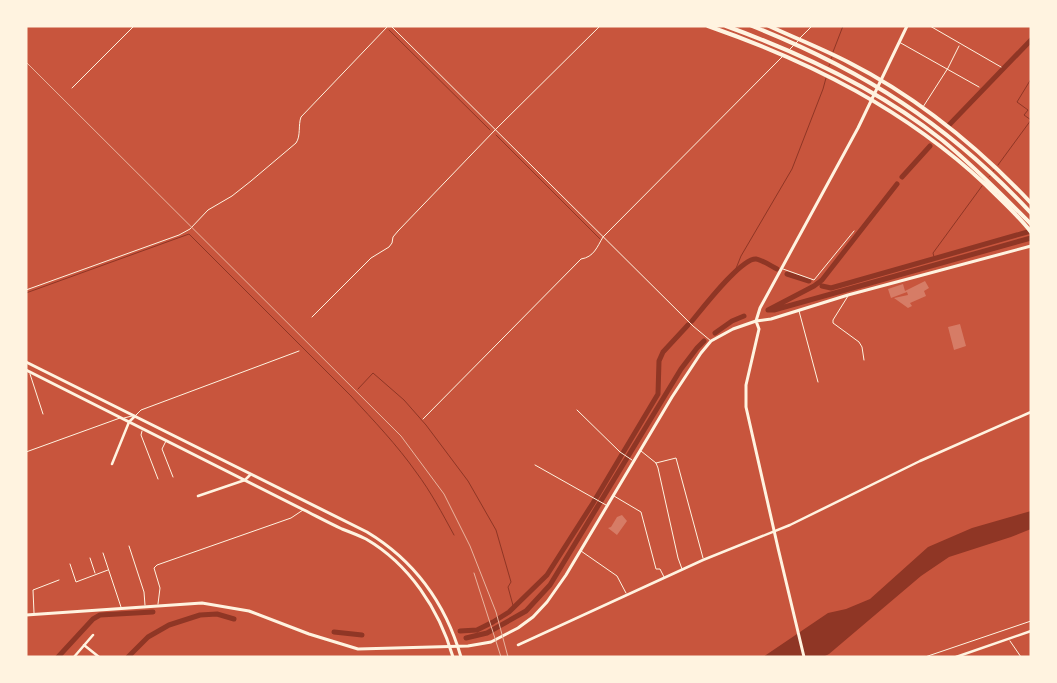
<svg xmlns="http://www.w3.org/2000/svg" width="1057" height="683" viewBox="0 0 1057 683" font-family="Manrope,sans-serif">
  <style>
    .water { fill: #8f3625 }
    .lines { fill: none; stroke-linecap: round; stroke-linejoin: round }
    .stream { stroke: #8f3625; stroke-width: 1 }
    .canal { stroke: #8f3625; stroke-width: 5 }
    .building { fill: #d67c66 }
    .path { stroke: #fff3e0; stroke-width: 1 }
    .service { stroke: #fff3e0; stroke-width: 1 }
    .minor { stroke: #fff3e0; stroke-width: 2.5 }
    .tertiary { stroke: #fff3e0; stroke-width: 3 }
    .secondary { stroke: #fff3e0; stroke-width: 3 }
    .primary { stroke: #fff3e0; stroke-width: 4 }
    .rail { stroke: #e9b49f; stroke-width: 1 }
  </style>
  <rect width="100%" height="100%" fill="#c8553d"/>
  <path class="water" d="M1031 511V529L1011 537 949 557 921 576 829 654 823 657H763L828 613 846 609 870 599 928 547 972 528Z"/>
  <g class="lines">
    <path class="stream" d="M389 30 490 130
      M833 52 843 26
      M831 59 832 57
      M829 66 830 64
      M496 135 600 239
      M998 165 1031 120 1024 115 1028 110 1017 102 1031 79
      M993 171 994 170
      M989 177 990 176
      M934 257 933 253 982 186
      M735 271 741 256 792 169 823 89 826 78
      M26 293 189 234 351 396
      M358 389 373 373 404 400 426 425 468 481 496 530 511 582 508 587 514 609
      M351 396C374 421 397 445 416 472 431 492 442 513 454 535"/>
    <path class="canal" d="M949 125 1031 40
      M902 177 930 146
      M787 274 809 281
      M822 286 831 288 1031 231
      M768 310H774L1031 238
      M768 310 814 286 822 280 897 184
      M692 321C702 309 741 258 756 259 762 260 771 266 777 269
      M715 333 732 321 744 316
      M460 631 477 630 493 622 509 612 547 575 593 503 658 394 659 361 663 352 688 325
      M334 632 362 635
      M466 638 487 633 526 611 550 585 681 369 697 348 704 341
      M58 657 93 619 100 615 153 612
      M128 657 148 637 169 625 200 615 217 614 234 619"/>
  </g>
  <path class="building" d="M925 281 929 288 924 291 926 296 910 303 912 306 908 308 894 298 908 295 907 292 891 298 888 289 903 284 905 291Z
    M960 324 966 346 954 350 948 327Z
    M622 515 627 521 617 535 608 528 611 527 617 517Z"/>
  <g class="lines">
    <path class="path" d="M1010 641 1021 657
      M925 657 1031 621"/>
    <path class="service" d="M391 26 693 326 711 341
      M930 26 1001 67
      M800 38 812 26
      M899 42 979 87
      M790 49 798 41
      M72 88 134 26
      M923 107 948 68 959 46
      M783 269 814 280 854 231
      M26 290 179 235 190 229 208 210 232 196 251 181 296 143C301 136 298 125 301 117L388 26
      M848 296 833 320V323L859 342 862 347 864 360
      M799 311 818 382
      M312 317 371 258 389 247 392 243 393 237 398 231 495 130 600 26
      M30 374 43 414
      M577 410 620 452 632 460
      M136 415 141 410 299 351
      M124 418 132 416
      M423 419 581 259C594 257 597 247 603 237L782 57
      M142 431 141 435 158 479
      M166 441 162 449 173 477
      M641 451 656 463 658 468 678 558 682 569
      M26 452 120 418
      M656 463 676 458 703 558
      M535 465 606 505
      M614 496 641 512 656 569H660L664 577
      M129 546 144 592 145 605
      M581 551 617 576 626 593
      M103 553 121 607
      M90 558 95 573
      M70 564 76 582 108 570
      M158 604 160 588 154 568 157 565 291 518 303 510
      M34 613 33 590 59 580"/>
    <path class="minor" d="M112 464 129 422 135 416
      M198 496 245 480 250 475
      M84 645 99 657
      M518 645 703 560 790 525 920 461 1031 412
      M74 657 93 635
      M956 657 1031 631"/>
    <path class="tertiary" d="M26 362 367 532C415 561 445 602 461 657
      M26 370 304 510C316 516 329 523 342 529 350 532 358 535 366 539 409 564 439 609 453 657
      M804 657 778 548 746 407V385L759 329 756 321 771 319 848 295 1031 246"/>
    <path class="secondary" d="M26 615 202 603 249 611 309 634 358 649 468 646 491 642 518 628 533 617 547 602 566 575 672 397 701 353 711 341 733 329 756 321 760 308 858 128 907 26"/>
    <path class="primary" d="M708 26C811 62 906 110 986 185 1001 200 1018 215 1031 232
      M726 26C803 54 878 89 942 140 974 166 1002 195 1031 224
      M752 26C863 70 949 125 1031 213
      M769 26C795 38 823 49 848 62 917 97 978 147 1031 203"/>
    <path class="rail" d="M26 62 401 436 444 494 470 546 496 612 508 657
      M474 573 501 657"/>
  </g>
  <rect width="1057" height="683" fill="none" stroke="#fff3e0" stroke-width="55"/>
</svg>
